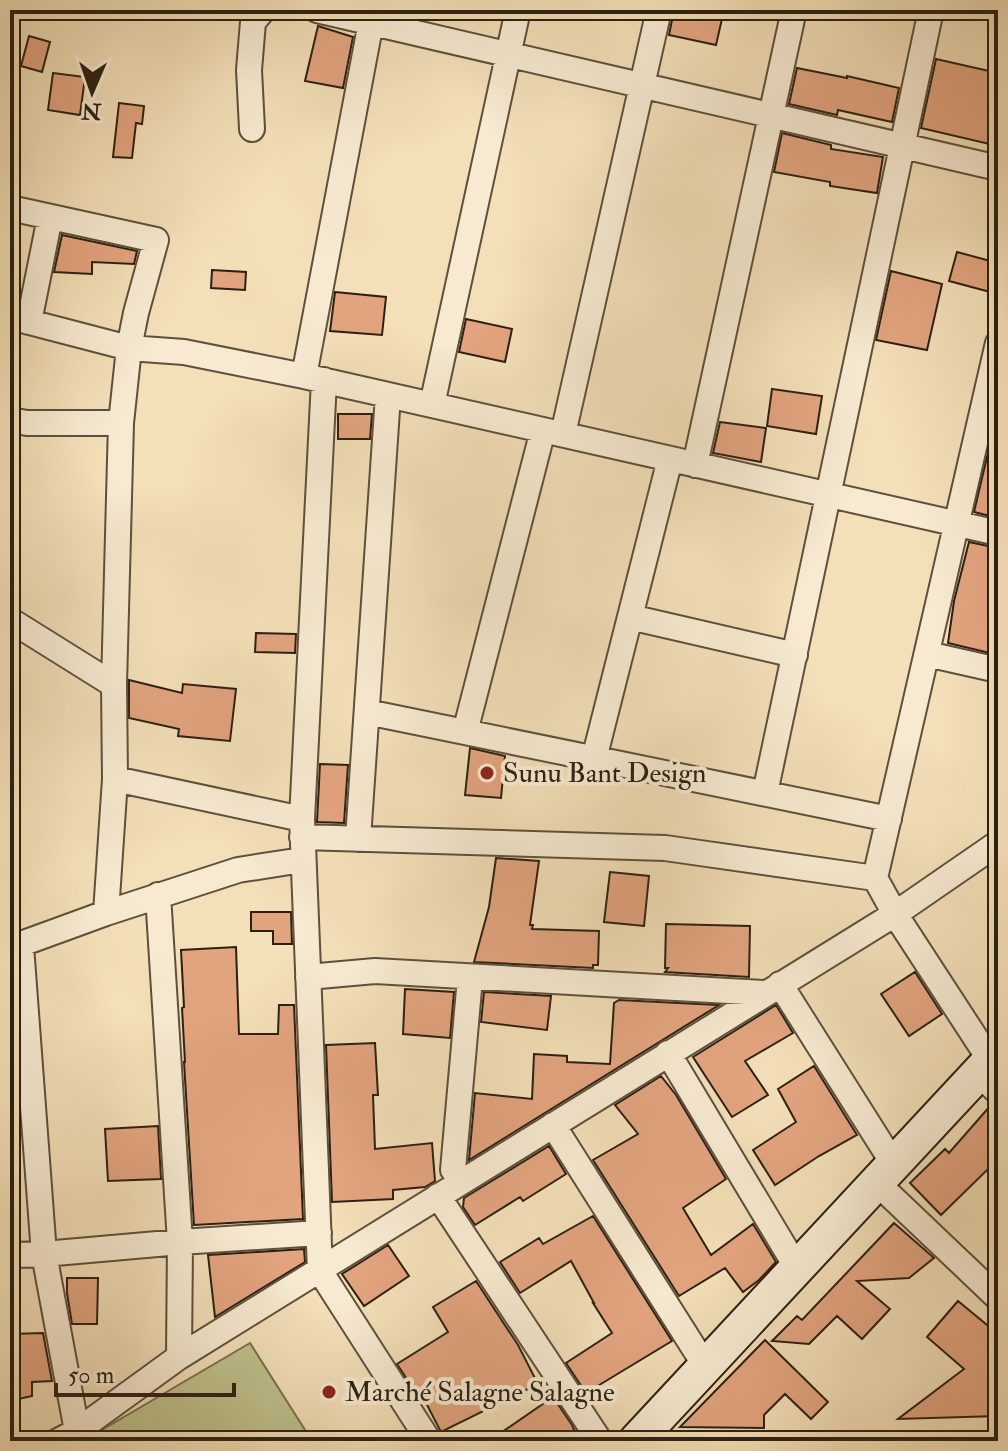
<svg xmlns="http://www.w3.org/2000/svg" width="1008" height="1451" viewBox="0 0 1008 1451" font-family="'IM FELL Double Pica',serif">
  <style>
    .green { fill: #bec18d; stroke: #757050; stroke-width: 2 }
    .building { fill: #e2a47f; stroke: #2c2013; stroke-width: 2 }
    .lines { fill: none; stroke-linecap: round; stroke-linejoin: round }
    .street-casing { stroke: #5e503c; stroke-width: 28 }
    .secondary-casing { stroke: #2c2013; stroke-width: 38 }
    .street { stroke: #f7ead1; stroke-width: 24 }
    .secondary { stroke: #f7ead1; stroke-width: 34 }
    .poi-dot { fill: #8f2418; stroke: #f7ead1; stroke-width: 3 }
    .labels { text-anchor: middle; dominant-baseline: central; stroke-width: 8; stroke-linejoin: round; paint-order: stroke }
    .poi-label { font-size: 28px; fill: #2c2013; stroke: #f7ead1; text-anchor: start }
  </style>
  <rect width="100%" height="100%" fill="#f3dfb8"/>
  <filter id="stains"><feTurbulence type="fractalNoise" baseFrequency=".0025" numOctaves="4"/><feColorMatrix values="0 0 0 0 .2 0 0 0 0 .09 0 0 0 0 .02 0 0 0 .5 -.17"/></filter>
  <radialGradient id="worn" r=".72"><stop offset=".6" stop-color="#630" stop-opacity="0"/><stop offset="1" stop-color="#630" stop-opacity=".3"/></radialGradient>
  <path class="green" d="M250 1343 312 1441H83Z"/>
  <path class="building" d="M674 10H724L716 45 669 35Z
    M318 26 353 37 343 88 305 81Z
    M29 36 50 42 42 72 21 66Z
    M936 59 998 73V146L921 128Z
    M797 68 847 78V76L899 88 892 122 838 110 837 115 789 104Z
    M53 73 85 77 80 115 48 110Z
    M119 103 144 106 142 124 136 123 132 158 113 157Z
    M782 133 831 145V149L883 157 877 193 830 186V182L774 172Z
    M62 235 137 251 134 264 92 262V274L54 272Z
    M957 252 998 263V279L994 293 949 281Z
    M212 270 246 272 245 290 211 288Z
    M891 271 942 284 927 350 876 340Z
    M335 292 386 297 382 335 330 331Z
    M466 319 512 329 505 362 459 352Z
    M772 389 822 396 816 434 767 426Z
    M338 414H372L370 439H338Z
    M720 422 766 428 761 462 713 453Z
    M994 427H998V518L974 512Z
    M969 542 998 548V655L948 643 954 601Z
    M256 633 296 634 295 653 255 652Z
    M129 680 182 693 183 684 236 689 230 741 178 736 179 729 129 718Z
    M470 748 505 756 501 798 465 795Z
    M320 764 348 765 344 823 317 822Z
    M496 858 539 861 530 925H533L532 929 599 931 598 965H593V968L474 962 489 907Z
    M610 872 649 876 644 926 604 922Z
    M251 912H291L292 944H273V931H251Z
    M666 924 750 926 749 977 665 972 668 968H665Z
    M236 947 239 1034H278L279 1005H294L303 1219 194 1225 184 1062H185L182 1008 184 1007 181 950Z
    M915 972 942 1014 909 1036 881 994Z
    M405 989 454 992 450 1038 403 1034Z
    M484 992 551 996 547 1030 481 1022Z
    M619 1000 719 1005 469 1160 475 1093 532 1099 534 1054 567 1056V1062L610 1064 614 1003Z
    M776 1005 793 1033 745 1061 768 1095 732 1117 693 1057Z
    M375 1043 378 1095H373L375 1149 432 1143 435 1181 425 1187 393 1190V1199L332 1202 326 1045Z
    M814 1066 857 1135 819 1156 775 1185 753 1150 796 1122 778 1089Z
    M661 1076 676 1095 726 1179 683 1208 711 1255 753 1224 776 1262 759 1280 743 1292 725 1268 679 1296 593 1160 638 1134 615 1105Z
    M991 1105 998 1107V1179L987 1170 941 1215 910 1183 945 1149 949 1153Z
    M158 1126 161 1179 108 1181 105 1129Z
    M549 1146 566 1174 523 1201 520 1197 475 1225 463 1207 464 1198Z
    M593 1216 672 1341 586 1393 566 1363 612 1333 593 1303H594L571 1261 520 1293 500 1262 539 1238 543 1244Z
    M894 1223 934 1258 909 1278 857 1281 890 1309 862 1339 837 1316 809 1344 772 1341 797 1316 802 1320Z
    M388 1245 409 1276 364 1306 342 1274Z
    M304 1249 305 1262 215 1317 208 1255Z
    M67 1278H98L97 1324H72L67 1293Z
    M476 1281 518 1345 538 1384 441 1432 423 1397 420 1399 397 1364 448 1332 433 1307Z
    M958 1301 998 1334V1416L898 1419 964 1369 927 1337Z
    M43 1333 52 1381 32 1382V1396L10 1401V1334Z
    M765 1340 828 1402 811 1419 785 1394 764 1415V1428L680 1427Z
    M553 1397 572 1425 579 1441H489Z"/>
  <g class="lines">
    <defs>
      <path id="street" d="M317 10 998 168
        M252 129 249 70 253 22 263 10
        M10 208 156 240 136 313 129 348 121 423 114 685 115 779 106 913
        M10 317 129 348 184 352 304 376 998 533
        M29 322 50 217
        M304 376 371 22
        M324 380 302 819 320 1271 429 1441
        M432 405 518 10
        M10 420 27 423H121
        M563 434 659 10
        M695 465 794 10
        M630 617 795 655
        M10 620 114 685
        M927 654 998 670
        M367 712 889 819
        M465 732 543 430
        M594 759 670 459
        M115 779 302 819
        M765 793 931 10
        M302 837 665 848 875 878
        M358 839 388 395
        M158 895 180 1242 179 1357
        M21 946 44 1254 77 1431
        M10 948 106 913 238 870 302 860
        M308 977 375 971 764 993
        M780 984 893 1163
        M668 1053 797 1268
        M990 1060 895 914 875 878 998 343
        M979 1074 998 1092
        M553 1125 706 1367
        M462 1181 453 1170 470 978
        M876 1182 998 1298
        M438 1196 600 1441
        M10 1255 44 1254 180 1242 319 1233
        M58 1441 77 1431 179 1357 895 914 998 843"/>
      <path id="secondary" d="M636 1441 998 1052"/>
    </defs>
    <use href="#street" class="street-casing"/>
    <use href="#secondary" class="secondary-casing"/>
    <use href="#street" class="street"/>
    <use href="#secondary" class="secondary"/>
  </g>
  <g class="poi-dot">
    <circle cx="487" cy="773" r="8"/>
    <circle cx="329" cy="1392" r="8"/>
  </g>
  <g class="labels">
    <g class="poi-label">
      <text x="503" y="773">Sunu Bant Design</text>
      <text x="345" y="1392">Marché Salagne Salagne</text>
    </g>
  </g>
  <rect width="1008" height="1451" fill="none" stroke="#f3dfb8" stroke-width="40"/>
  <rect x="12" y="12" width="984" height="1427" fill="none" stroke="#2c2013" stroke-width="4"/>
  <rect x="20" y="20" width="968" height="1411" fill="none" stroke="#2c2013" stroke-width="2"/>
  <g transform="translate(92 92) rotate(182)" stroke="#f7ead1" stroke-width="6" paint-order="stroke">
  <path d="M0-6L14 30L0 20L-14 30Z" fill="#2c2013"/>
  <text y="-12" font-size="22" font-weight="bold" text-anchor="middle" fill="#2c2013">N</text>
  </g>
  <path d="M56 1383v12h178v-12" fill="none" stroke="#2c2013" stroke-width="4"/>
  <text x="68" y="1383" font-size="24" fill="#2c2013" stroke="#f7ead1" stroke-width="6" paint-order="stroke">50 m</text>
  <rect width="100%" height="100%" filter="url(#stains)"/>
  <rect width="100%" height="100%" fill="url(#worn)"/>
</svg>
